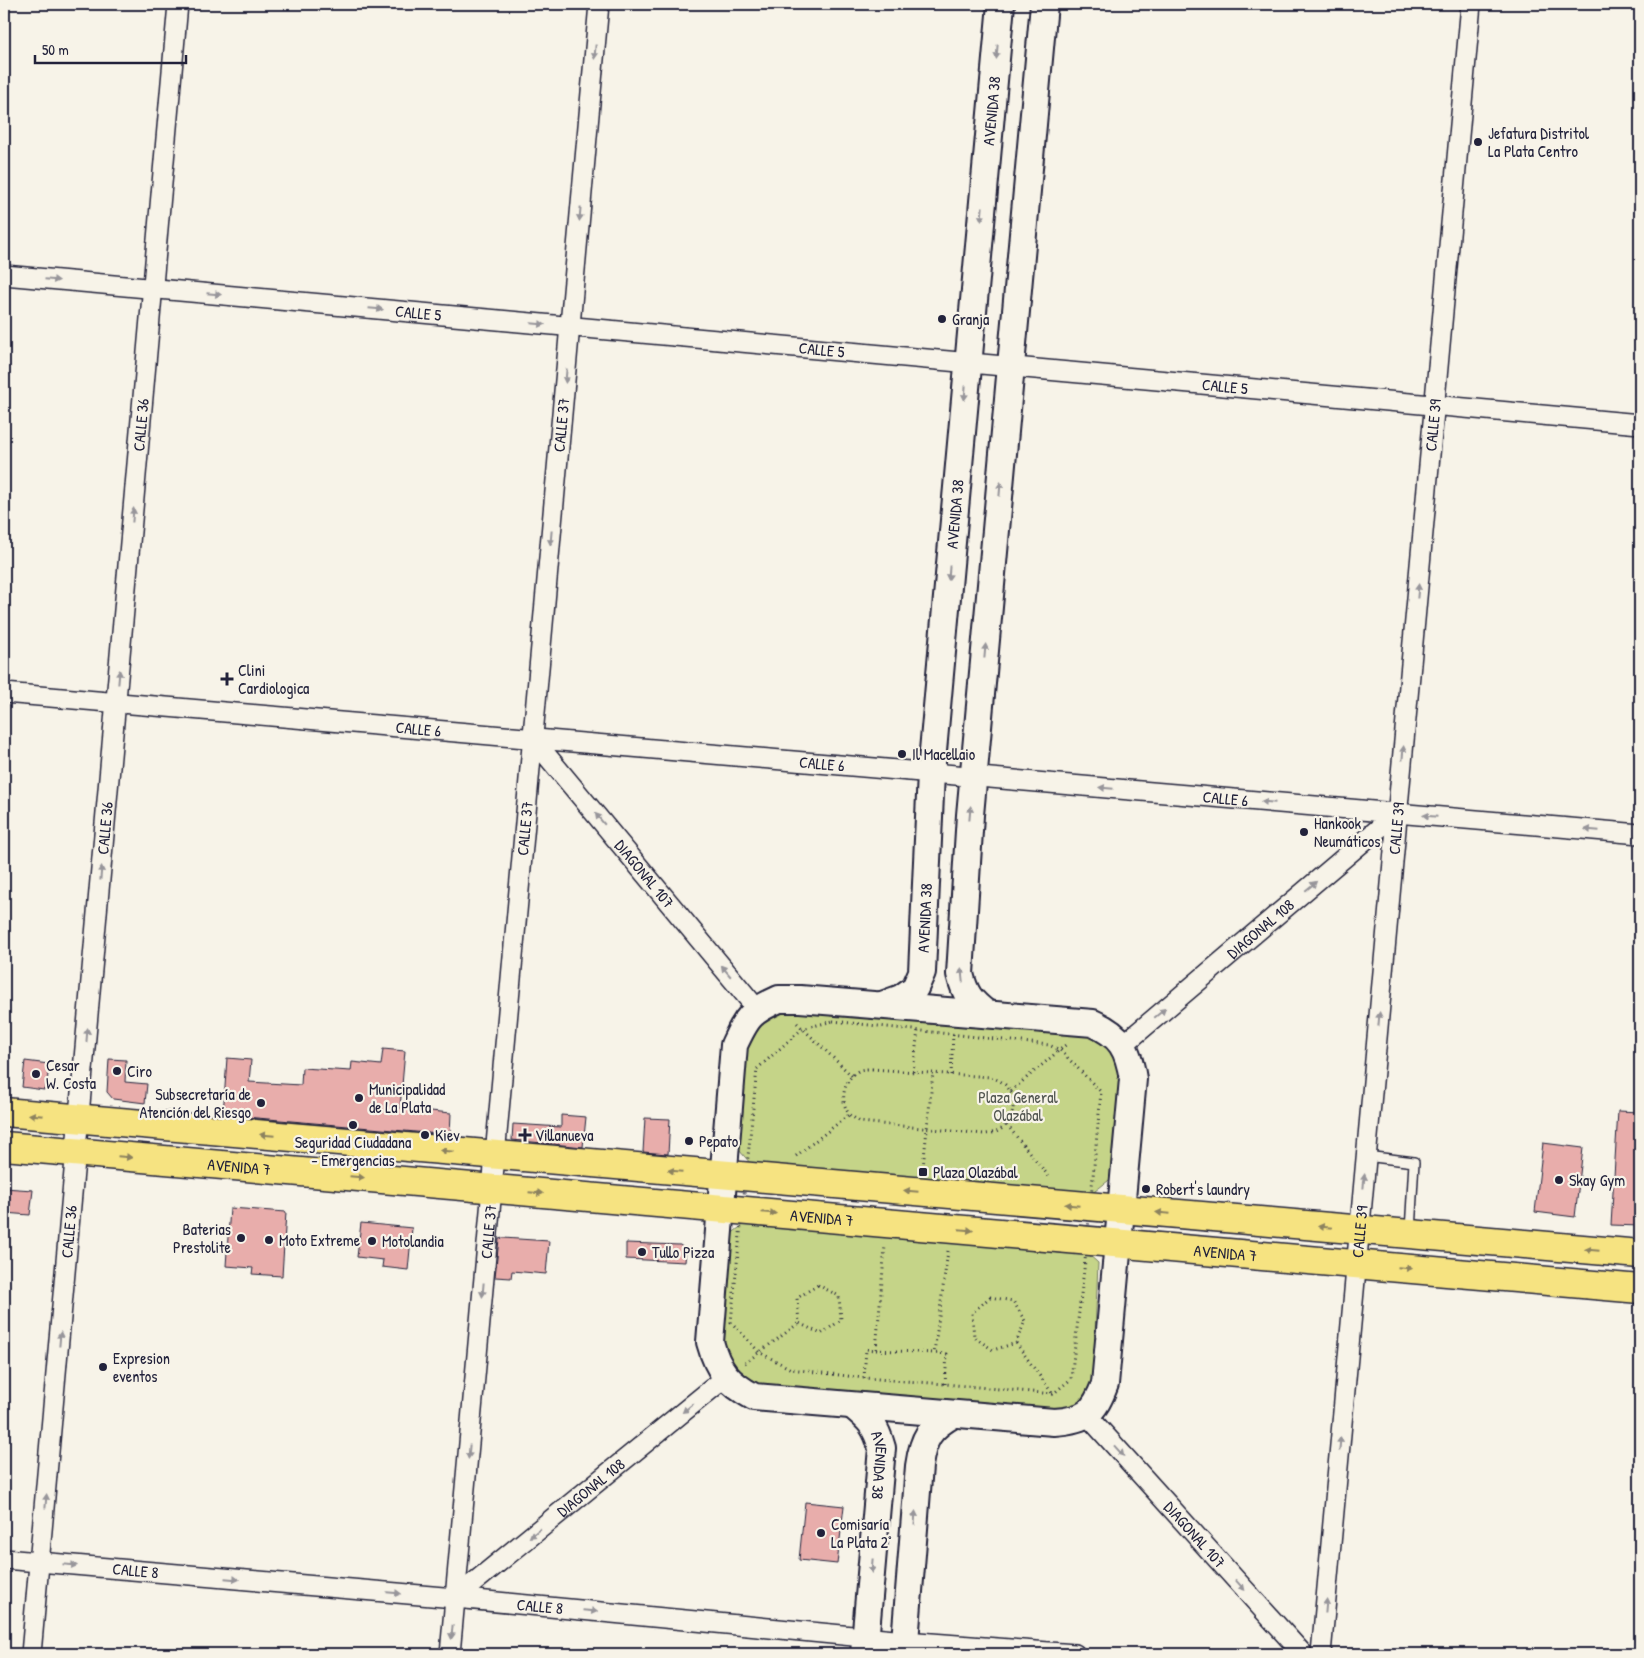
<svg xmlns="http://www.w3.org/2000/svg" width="1644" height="1658" viewBox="0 0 1644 1658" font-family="'Patrick Hand',sans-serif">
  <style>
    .green { fill: #c5d488; stroke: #747b62 }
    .building { fill: #e8adab; stroke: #22223b }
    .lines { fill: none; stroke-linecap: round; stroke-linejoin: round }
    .lane-casing { stroke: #22223b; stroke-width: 12 }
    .street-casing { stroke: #22223b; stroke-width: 22 }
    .secondary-casing { stroke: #22223b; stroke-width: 30 }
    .primary-casing { stroke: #22223b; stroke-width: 31 }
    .path { stroke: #22223b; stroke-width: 3; stroke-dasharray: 1 4; stroke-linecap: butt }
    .lane { stroke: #f7f3e8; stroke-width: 9 }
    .street { stroke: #f7f3e8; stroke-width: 19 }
    .secondary { stroke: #f7f3e8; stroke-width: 26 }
    .primary { stroke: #f6e381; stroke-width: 28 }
    .oneway { fill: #97959a }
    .oneway2 { fill: #8c825e }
    .poi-dot { fill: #22223b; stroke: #f7f3e8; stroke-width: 2 }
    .labels { text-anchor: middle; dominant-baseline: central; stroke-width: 4.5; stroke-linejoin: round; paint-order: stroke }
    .street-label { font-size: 16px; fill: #22223b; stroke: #f7f3e8 }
    .poi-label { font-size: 16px; fill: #22223b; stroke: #f7f3e8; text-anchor: start }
    .park-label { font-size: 16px; fill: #535752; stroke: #f7f3e8 }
  </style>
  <rect width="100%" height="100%" fill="#f7f3e8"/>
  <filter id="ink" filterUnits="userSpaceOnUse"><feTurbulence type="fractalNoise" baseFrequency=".02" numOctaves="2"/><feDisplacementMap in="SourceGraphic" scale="10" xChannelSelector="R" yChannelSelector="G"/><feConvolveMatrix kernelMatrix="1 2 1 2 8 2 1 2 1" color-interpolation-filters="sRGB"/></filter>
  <g filter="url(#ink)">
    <path class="green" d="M782 1004 1088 1030 1110 1043 1120 1066 1113 1177 1090 1195 751 1164 733 1143 741 1039Z
      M747 1222 1086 1252 1098 1263 1093 1380 1082 1400 1062 1412 757 1386 731 1369 714 1337 723 1240Z"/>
    <path class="building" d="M383 1049 405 1051 400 1108 451 1113 450 1135 223 1115 227 1058 251 1060 249 1082 301 1085 302 1068 351 1071 352 1062 381 1065Z
      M109 1059 126 1060 125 1082 147 1084 145 1103 113 1099 107 1092Z
      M25 1061 49 1064 47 1083 44 1090 22 1087Z
      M1618 1111 1640 1112V1226L1611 1225Z
      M561 1115 586 1117 583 1147 512 1140 513 1124 561 1127Z
      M645 1118 670 1119 668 1154 643 1152Z
      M1543 1143 1583 1148 1575 1217 1535 1212Z
      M4 1188 33 1190 30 1215 4 1213Z
      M230 1208 286 1212 282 1276 252 1274 253 1268 226 1266Z
      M361 1223 412 1228 408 1270 382 1267 383 1260 357 1257Z
      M503 1238 549 1241 546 1274 512 1271 511 1278 495 1277 499 1239Z
      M626 1243 680 1245 686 1250 685 1262 626 1259Z
      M805 1502 844 1506 837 1564 799 1560Z"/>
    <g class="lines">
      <defs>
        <path id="lane" d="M1366 1156 1414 1162 1410 1231"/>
        <g id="street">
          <path id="s1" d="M4 275 1640 424"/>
          <path id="s2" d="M4 693 1640 834"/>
          <path id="s3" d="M533 739 757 1009"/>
          <path id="s4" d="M1123 1045 1397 813"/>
          <path id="s5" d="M1087 1415 1303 1654"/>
          <path id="s6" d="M4 1559 455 1598 905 1641 1075 1654"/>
          <path id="s7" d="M455 1598 726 1377"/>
          <path id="s8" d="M31 1654 178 4"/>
          <path id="s9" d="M450 1654 599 4"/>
          <path id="s10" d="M1321 1654 1471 4"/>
        </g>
        <g id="secondary">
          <path d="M779 999H800L1093 1023C1121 1036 1128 1048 1133 1079L1105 1384C1094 1413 1086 1420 1054 1422L754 1397C728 1383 718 1371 710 1342L734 1045C747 1017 750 1012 779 999Z"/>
          <path id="s11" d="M882 1005 901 998 915 988 922 972 931 773 1001 4"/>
          <path d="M987 1014C970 1001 965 994 960 974L970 815 1044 4"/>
          <path id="s12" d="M853 1406C870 1420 876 1426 882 1448L864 1654"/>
          <path d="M904 1654 919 1466C923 1438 929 1428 954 1414"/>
        </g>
        <g id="primary">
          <path d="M4 1112 1640 1254"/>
          <path id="s13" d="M4 1146 1640 1289"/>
        </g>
      </defs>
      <use href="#lane" class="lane-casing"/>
      <use href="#street" class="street-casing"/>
      <use href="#secondary" class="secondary-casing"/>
      <use href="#primary" class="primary-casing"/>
      <path class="path" d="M833 1021 1049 1045 1060 1050 1101 1092 1085 1261 1071 1379 1053 1394 945 1384 864 1378 791 1369 759 1352 731 1322 757 1069 802 1029Z
        M797 1023 852 1076
        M872 1069 991 1077C998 1080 1006 1083 1010 1091 1018 1105 1011 1126 996 1132 993 1133 988 1134 984 1134L860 1122C857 1120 853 1117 850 1115 838 1101 844 1078 860 1070 864 1069 869 1069 872 1069Z
        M913 1072 918 1030
        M951 1075 953 1034
        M1011 1091 1068 1043
        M1007 1125 1051 1179
        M796 1156 850 1114
        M923 1167 933 1073
        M818 1285 839 1296 841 1320 821 1334 799 1323 797 1298Z
        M990 1297 1013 1301 1025 1321 1016 1343 993 1350 974 1337 972 1313Z
        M1016 1343 1052 1393
        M876 1350 934 1353
        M745 1363 799 1323
        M864 1378 866 1349 876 1350 885 1246
        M945 1384 947 1354 934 1353 948 1251"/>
      <use href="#lane" class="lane"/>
      <use href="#street" class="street"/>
      <use href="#secondary" class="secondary"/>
      <use href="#primary" class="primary"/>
    </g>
    <defs><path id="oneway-solid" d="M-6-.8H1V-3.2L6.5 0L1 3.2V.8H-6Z" transform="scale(1.25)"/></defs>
    <g class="oneway">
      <use href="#oneway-solid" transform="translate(595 52) rotate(95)"/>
      <use href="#oneway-solid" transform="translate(997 52) rotate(95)"/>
      <use href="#oneway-solid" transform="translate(580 214) rotate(95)"/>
      <use href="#oneway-solid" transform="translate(982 214) rotate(95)"/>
      <use href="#oneway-solid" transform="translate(52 280) rotate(5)"/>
      <use href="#oneway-solid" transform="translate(214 294) rotate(5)"/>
      <use href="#oneway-solid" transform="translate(376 309) rotate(5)"/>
      <use href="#oneway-solid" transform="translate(538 324) rotate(5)"/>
      <use href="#oneway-solid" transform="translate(566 376) rotate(95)"/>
      <use href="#oneway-solid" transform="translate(965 393) rotate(95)"/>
      <use href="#oneway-solid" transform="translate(1000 489) rotate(-85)"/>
      <use href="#oneway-solid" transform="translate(133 515) rotate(-85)"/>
      <use href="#oneway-solid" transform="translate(551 538) rotate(95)"/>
      <use href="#oneway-solid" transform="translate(949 573) rotate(95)"/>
      <use href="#oneway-solid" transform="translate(1418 591) rotate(-85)"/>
      <use href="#oneway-solid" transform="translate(985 651) rotate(-85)"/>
      <use href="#oneway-solid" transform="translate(119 677) rotate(-85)"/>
      <use href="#oneway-solid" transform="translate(1403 753) rotate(-85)"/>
      <use href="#oneway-solid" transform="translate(1106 788) rotate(-175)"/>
      <use href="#oneway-solid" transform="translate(1268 802) rotate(-175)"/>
      <use href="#oneway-solid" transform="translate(970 813) rotate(-85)"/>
      <use href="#oneway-solid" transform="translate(1430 816) rotate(-175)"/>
      <use href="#oneway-solid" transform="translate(600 819) rotate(-130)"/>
      <use href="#oneway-solid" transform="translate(1592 830) rotate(-175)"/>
      <use href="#oneway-solid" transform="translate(101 873) rotate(-85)"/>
      <use href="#oneway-solid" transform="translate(1311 886) rotate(-40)"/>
      <use href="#oneway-solid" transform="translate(726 971) rotate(-130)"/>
      <use href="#oneway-solid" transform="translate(962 975) rotate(-96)"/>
      <use href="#oneway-solid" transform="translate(1160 1013) rotate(-40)"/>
      <use href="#oneway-solid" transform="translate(1379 1019) rotate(-85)"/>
      <use href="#oneway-solid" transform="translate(87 1035) rotate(-85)"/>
      <use href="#oneway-solid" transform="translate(1364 1181) rotate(-85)"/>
      <use href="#oneway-solid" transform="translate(483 1290) rotate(95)"/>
      <use href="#oneway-solid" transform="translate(60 1339) rotate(-85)"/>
      <use href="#oneway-solid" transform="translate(688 1408) rotate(141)"/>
      <use href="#oneway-solid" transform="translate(1340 1444) rotate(-85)"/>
      <use href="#oneway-solid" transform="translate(1119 1451) rotate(48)"/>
      <use href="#oneway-solid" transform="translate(469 1452) rotate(95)"/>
      <use href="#oneway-solid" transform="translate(46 1501) rotate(-85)"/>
      <use href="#oneway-solid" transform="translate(915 1518) rotate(-86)"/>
      <use href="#oneway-solid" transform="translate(535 1533) rotate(141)"/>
      <use href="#oneway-solid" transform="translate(70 1565) rotate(5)"/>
      <use href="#oneway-solid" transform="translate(872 1566) rotate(95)"/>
      <use href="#oneway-solid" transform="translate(232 1579) rotate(5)"/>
      <use href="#oneway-solid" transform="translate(1240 1585) rotate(48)"/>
      <use href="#oneway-solid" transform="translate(394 1593) rotate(5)"/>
      <use href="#oneway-solid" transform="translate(1326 1606) rotate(-85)"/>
      <use href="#oneway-solid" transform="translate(590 1611) rotate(5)"/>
      <use href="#oneway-solid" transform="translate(452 1632) rotate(95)"/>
    </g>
    <g class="oneway2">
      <use href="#oneway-solid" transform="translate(36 1115) rotate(-175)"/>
      <use href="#oneway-solid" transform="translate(267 1135) rotate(-175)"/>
      <use href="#oneway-solid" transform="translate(447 1151) rotate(-175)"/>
      <use href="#oneway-solid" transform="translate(125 1157) rotate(5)"/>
      <use href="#oneway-solid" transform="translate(675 1171) rotate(-175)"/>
      <use href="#oneway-solid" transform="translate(357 1177) rotate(5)"/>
      <use href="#oneway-solid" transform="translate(911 1191) rotate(-175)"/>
      <use href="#oneway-solid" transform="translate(536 1193) rotate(5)"/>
      <use href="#oneway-solid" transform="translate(1072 1205) rotate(-175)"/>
      <use href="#oneway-solid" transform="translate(769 1213) rotate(5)"/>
      <use href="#oneway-solid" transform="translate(1163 1213) rotate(-175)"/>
      <use href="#oneway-solid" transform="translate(1325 1227) rotate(-175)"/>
      <use href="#oneway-solid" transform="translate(966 1230) rotate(5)"/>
      <use href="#oneway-solid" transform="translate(1592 1250) rotate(-175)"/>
      <use href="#oneway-solid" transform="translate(1405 1268) rotate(5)"/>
    </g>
  </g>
  <g class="poi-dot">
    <circle cx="1478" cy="142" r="5"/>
    <circle cx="942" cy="319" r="5"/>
    <path d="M224.5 671.5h5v5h5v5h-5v5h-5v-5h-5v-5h5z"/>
    <circle cx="902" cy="754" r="5"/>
    <circle cx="1304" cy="832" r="5"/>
    <circle cx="117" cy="1071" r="5"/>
    <circle cx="36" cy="1074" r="5"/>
    <circle cx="359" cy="1098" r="5"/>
    <circle cx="261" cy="1103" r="5"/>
    <circle cx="353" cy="1125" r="5"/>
    <circle cx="425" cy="1135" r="5"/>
    <path d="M522.5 1127.5h5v5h5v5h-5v5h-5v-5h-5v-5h5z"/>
    <circle cx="689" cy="1141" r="5"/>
    <rect x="918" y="1167" width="10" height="10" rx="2.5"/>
    <circle cx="1559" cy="1180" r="5"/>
    <circle cx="1146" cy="1189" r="5"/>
    <circle cx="241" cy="1238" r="5"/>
    <circle cx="269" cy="1240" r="5"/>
    <circle cx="372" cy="1241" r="5"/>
    <circle cx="642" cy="1252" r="5"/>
    <circle cx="103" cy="1367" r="5"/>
    <circle cx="821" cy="1533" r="5"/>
  </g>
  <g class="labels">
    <g class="street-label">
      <text stroke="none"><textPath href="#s11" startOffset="919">AVENIDA 38</textPath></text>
      <text stroke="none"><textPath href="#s1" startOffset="416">CALLE 5</textPath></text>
      <text stroke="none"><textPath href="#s1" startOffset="821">CALLE 5</textPath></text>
      <text stroke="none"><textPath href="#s1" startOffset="1226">CALLE 5</textPath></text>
      <text stroke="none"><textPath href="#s8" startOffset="1234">CALLE 36</textPath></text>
      <text stroke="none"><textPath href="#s9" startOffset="1234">CALLE 37</textPath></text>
      <text stroke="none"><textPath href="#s10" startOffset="1234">CALLE 39</textPath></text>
      <text stroke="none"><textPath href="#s11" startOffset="514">AVENIDA 38</textPath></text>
      <text stroke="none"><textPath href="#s2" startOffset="416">CALLE 6</textPath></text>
      <text stroke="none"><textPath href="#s2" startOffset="821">CALLE 6</textPath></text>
      <text stroke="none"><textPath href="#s2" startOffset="1226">CALLE 6</textPath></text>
      <text stroke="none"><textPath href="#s8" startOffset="829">CALLE 36</textPath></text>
      <text stroke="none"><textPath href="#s9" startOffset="829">CALLE 37</textPath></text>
      <text stroke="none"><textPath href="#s10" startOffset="829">CALLE 39</textPath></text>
      <text stroke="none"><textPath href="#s3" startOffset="175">DIAGONAL 107</textPath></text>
      <text stroke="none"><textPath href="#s11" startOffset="109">AVENIDA 38</textPath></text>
      <text stroke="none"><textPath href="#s4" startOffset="180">DIAGONAL 108</textPath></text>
      <text stroke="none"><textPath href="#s13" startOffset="236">AVENIDA 7</textPath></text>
      <text stroke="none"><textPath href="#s13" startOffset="821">AVENIDA 7</textPath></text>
      <text stroke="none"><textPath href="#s8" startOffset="424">CALLE 36</textPath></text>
      <text stroke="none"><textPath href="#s9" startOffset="424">CALLE 37</textPath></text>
      <text stroke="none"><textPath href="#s10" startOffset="424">CALLE 39</textPath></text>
      <text stroke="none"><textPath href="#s13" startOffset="1226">AVENIDA 7</textPath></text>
      <text stroke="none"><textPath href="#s12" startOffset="69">AVENIDA 38</textPath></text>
      <text stroke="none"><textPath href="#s7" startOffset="175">DIAGONAL 108</textPath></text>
      <text stroke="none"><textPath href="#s5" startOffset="161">DIAGONAL 107</textPath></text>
      <text stroke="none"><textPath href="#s6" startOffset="132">CALLE 8</textPath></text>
      <text stroke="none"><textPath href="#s6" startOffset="538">CALLE 8</textPath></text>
    </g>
    <g class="poi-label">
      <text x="1488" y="133">Jefatura Distritol<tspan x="1488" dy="18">La Plata Centro</tspan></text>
      <text x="952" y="319">Granja</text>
      <text x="238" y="670">Clini<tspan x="238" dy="18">Cardiologica</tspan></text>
      <text x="912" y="754">Il Macellaio</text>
      <text x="1314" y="823">Hankook<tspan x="1314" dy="18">Neumáticos</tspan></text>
      <text x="46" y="1065">Cesar<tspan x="46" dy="18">W. Costa</tspan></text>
      <text x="127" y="1071">Ciro</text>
      <text x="369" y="1089">Municipalidad<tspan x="369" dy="18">de La Plata</tspan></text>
      <text x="251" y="1094" text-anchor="end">Subsecretaría de<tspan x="251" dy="18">Atención del Riesgo</tspan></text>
      <text x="435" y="1135">Kiev</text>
      <text x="535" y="1135">Villanueva</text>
      <text x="699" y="1141">Pepato</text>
      <text x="353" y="1142" text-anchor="middle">Seguridad Ciudadana<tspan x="353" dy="18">- Emergencias</tspan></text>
      <text x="933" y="1172">Plaza Olazábal</text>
      <text x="1569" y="1180">Skay Gym</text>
      <text x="1156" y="1189">Robert's laundry</text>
      <text x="231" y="1229" text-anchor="end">Baterias<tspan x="231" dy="18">Prestolite</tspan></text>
      <text x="279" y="1240">Moto Extreme</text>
      <text x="382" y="1241">Motolandia</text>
      <text x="652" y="1252">Tullo Pizza</text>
      <text x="113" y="1358">Expresion<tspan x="113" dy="18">eventos</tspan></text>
      <text x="831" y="1524">Comisaría<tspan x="831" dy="18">La Plata 2°</tspan></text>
    </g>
    <g class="park-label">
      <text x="1018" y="1097">Plaza General<tspan x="1018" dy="18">Olazábal</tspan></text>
    </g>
  </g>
  <rect width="1644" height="1658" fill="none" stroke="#f7f3e8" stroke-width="20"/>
  <rect x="10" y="10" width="1624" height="1638" fill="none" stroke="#22223b" stroke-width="2" filter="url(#ink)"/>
  <path d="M35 55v8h151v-8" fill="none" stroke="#22223b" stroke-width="2.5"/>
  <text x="42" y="55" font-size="15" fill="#22223b" stroke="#f7f3e8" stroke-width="4" paint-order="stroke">50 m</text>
</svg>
